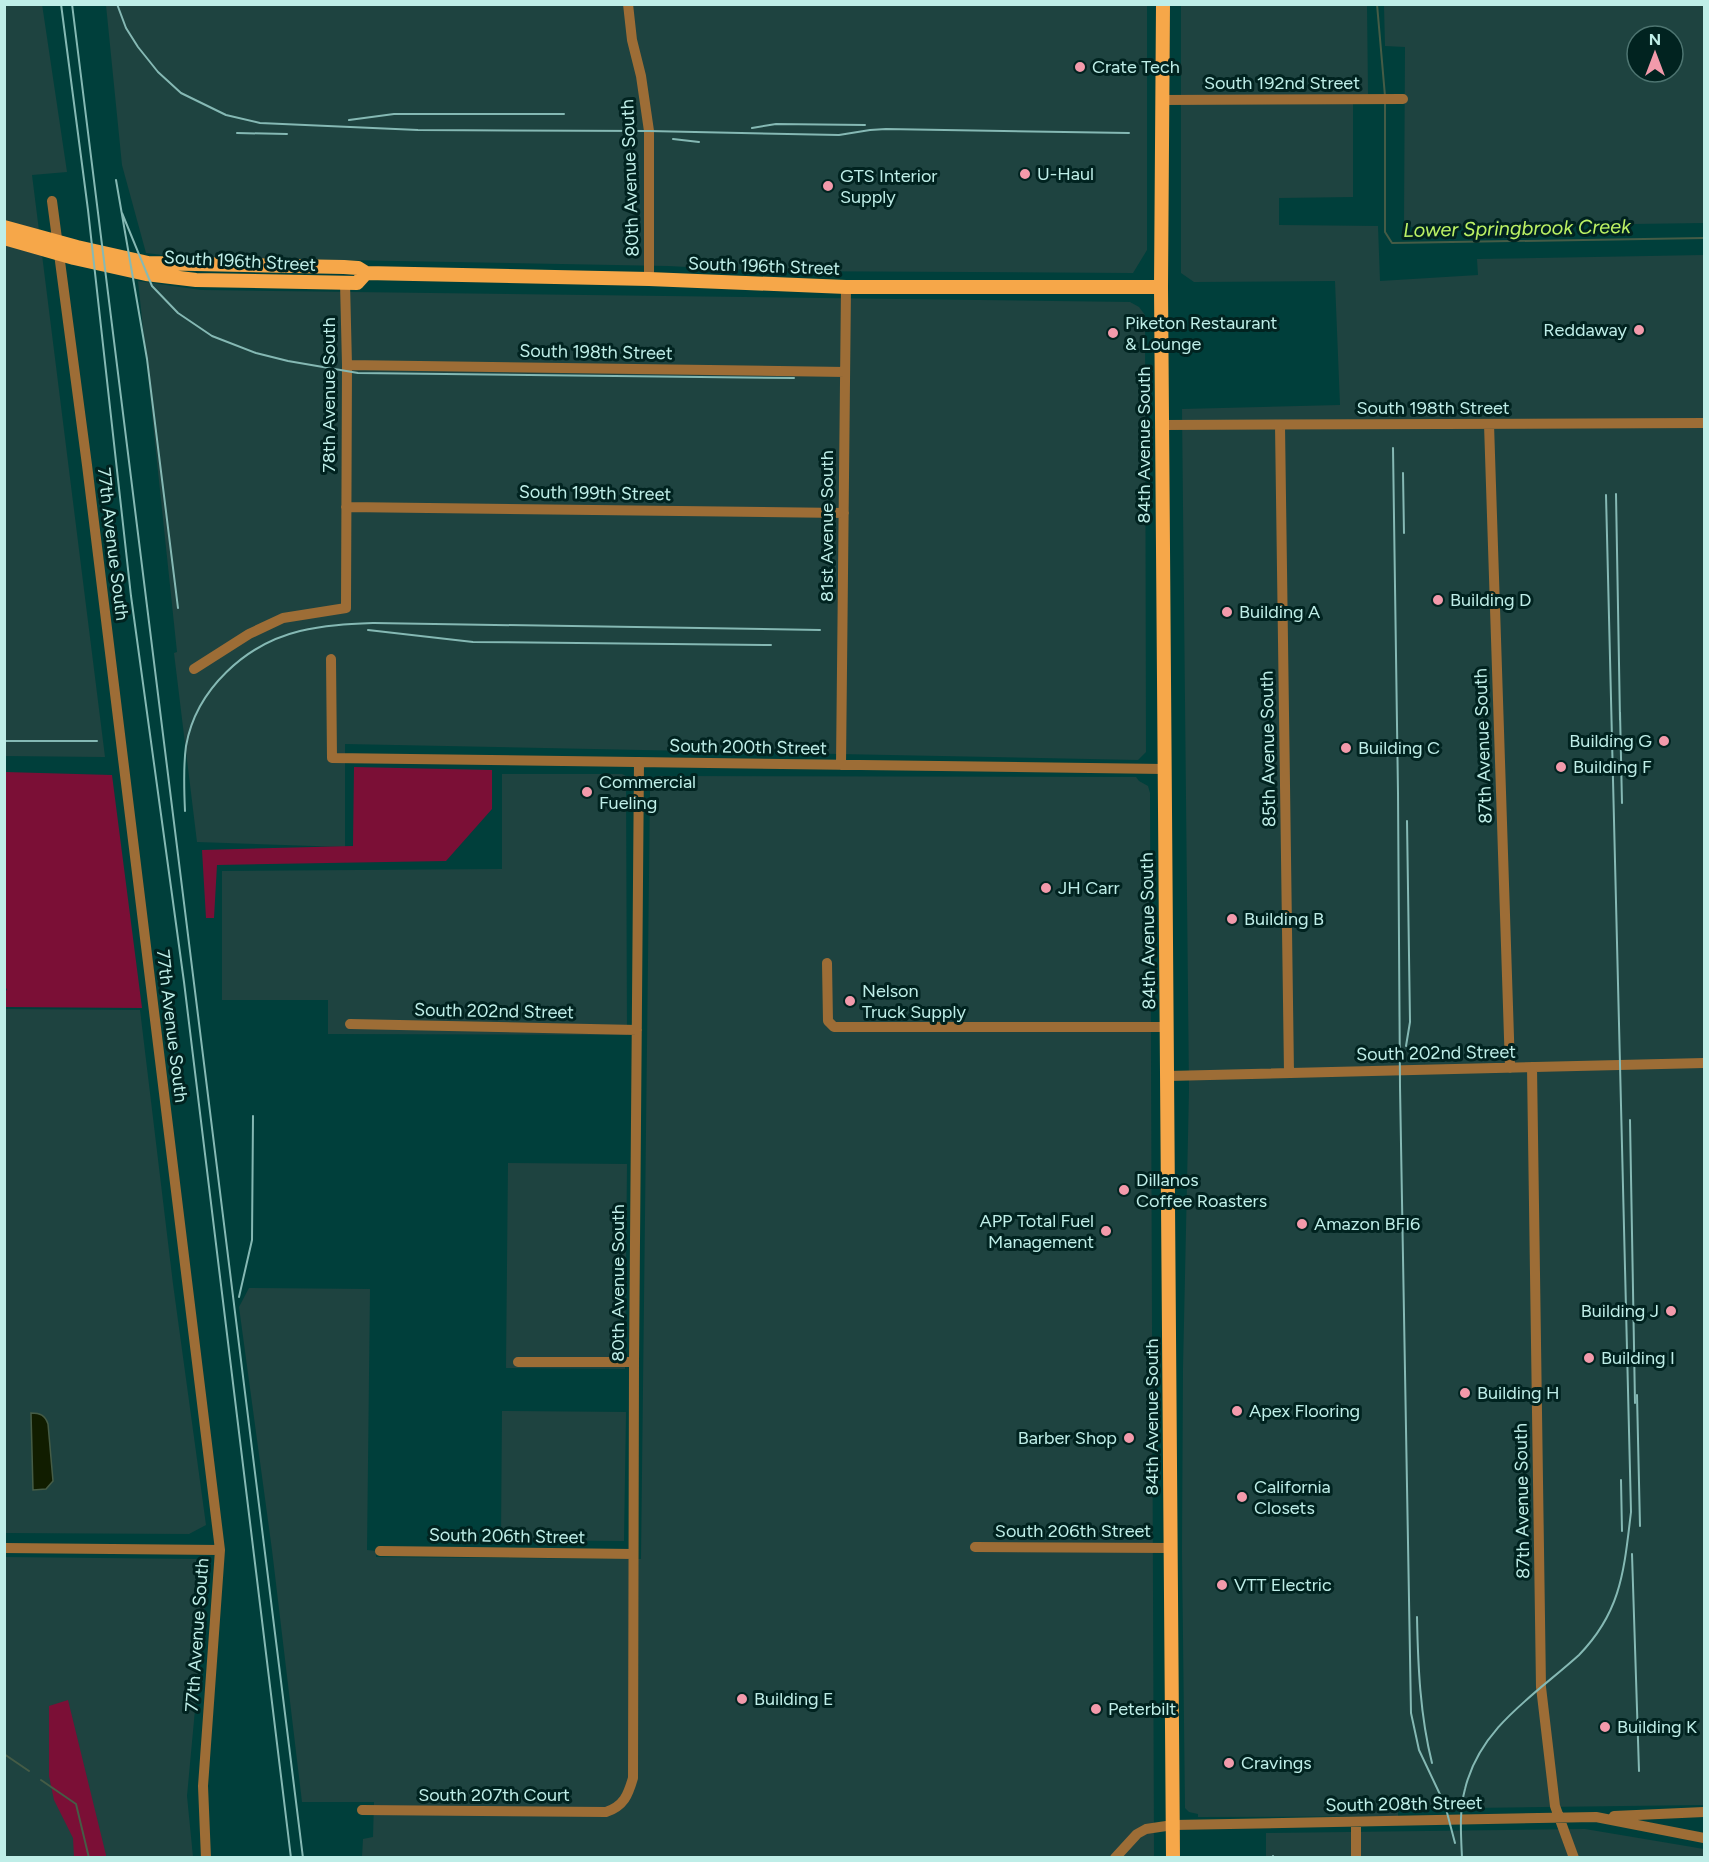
<svg xmlns="http://www.w3.org/2000/svg" width="1709" height="1862" viewBox="0 0 1709 1862" font-family="Figtree,sans-serif">
  <style>
    .built { fill: #1e4340; fill-rule: evenodd }
    .green { fill: #7b0f36 }
    .water { fill: #111d00; stroke: #455c46; stroke-width: 1.5 }
    .lines { fill: none; stroke-linecap: round; stroke-linejoin: round }
    .stream { stroke: #455c46; stroke-width: 2 }
    .minor { stroke: #9d6d36; stroke-width: 10 }
    .major { stroke: #f6a749; stroke-width: 14 }
    .rail { stroke: #85b9b4; stroke-width: 2 }
    .poi-dot { fill: #f39aab; stroke: #012320; stroke-width: 2 }
    .labels { text-anchor: middle; dominant-baseline: central; stroke-width: 6; stroke-linejoin: round; paint-order: stroke }
    .poi-label { font-size: 18px; fill: #bfeee8; stroke: #012320; text-anchor: start }
    .street-label { font-size: 18px; fill: #bfeee8; stroke: #012320 }
    .water-label { font-size: 20px; font-style: italic; fill: #bcf264; stroke: #012320 }
  </style>
  <rect width="100%" height="100%" fill="#003f3b"/>
  <path class="built" d="M42 4 67 172 32 175 105 757 5 756V5Z
    M106 5H1147V250L1133 273 771 271 668 266 179 257 146 253 122 165Z
    M1181 5H1367L1368 94H1353V197L1279 198V225L1378 226 1380 281 1478 275 1477 259 1704 255V1805L1398 1809V1816L1198 1817V1814L1189 1812 1185 1808 1182 1552 1183 1369 1189 1090 1182 409 1340 405 1335 281 1194 282 1181 273Z
    M1384 5H1704V223L1404 227 1405 47 1385 46ZM1637 36H1673V72H1637Z
    M138 281 201 290 1130 302 1139 307 1145 315 1146 752 1138 760 345 744V847L197 842 174 653 177 652Z
    M502 774H622L626 776 627 1035 328 1034V1000H222V871L502 869Z
    M657 776 1136 777 1139 781 1148 786 1150 793 1154 1857H362L363 1839 373 1837 374 1802H302L272 1550 239 1307 249 1288 370 1289 367 1550 376 1551V1557L641 1559 650 789 651 782Z
    M5 1009 140 1010 173 1284 206 1525 189 1534 5 1533Z
    M508 1163 627 1164 625 1369 506 1368Z
    M502 1411 626 1412 624 1541 501 1540Z
    M5 1557 196 1559 203 1565 207 1572V1580L187 1796 193 1857 5 1858Z
    M1585 1829 1704 1849V1857H1266V1833Z"/>
  <path class="green" d="M354 767 492 770V809L446 861 217 865 214 918H206L202 850 353 846Z
    M5 772 112 775 142 1008 5 1007V993L7 989 4 987Z
    M68 1700 106 1855V1857H74L73 1838 54 1800 49 1776V1706Z"/>
  <path class="water" d="M31 1413C40 1413 45 1415 48 1424L53 1481 46 1489 33 1490Z"/>
  <g class="lines">
    <path class="stream" d="M1377 4 1385 96
      M1385 102V232L1392 243 1704 238
      M4 1754 29 1771
      M41 1780 76 1804 89 1858"/>
    <path class="minor" d="M628 4 632 40 641 76 649 131V279
      M1162 100 1403 99
      M52 201 87 465 220 1550 203 1786 206 1858
      M347 365 845 372
      M1489 424 1510 1068
      M1162 425 1704 423
      M1280 425 1289 1073
      M346 507 844 513
      M331 659 332 758 1164 769
      M194 669 249 634 283 618 346 608 347 365 345 283
      M841 765 846 287
      M827 963 828 1021 834 1027H1167
      M350 1024 637 1030
      M1532 1067 1541 1687 1555 1806 1574 1858
      M1168 1076 1704 1063
      M518 1362H634
      M975 1547 1171 1548
      M4 1548 220 1550
      M380 1551 633 1554
      M362 1810 606 1812C624 1806 628 1795 633 1778L634 1362 639 762
      M1614 1816 1704 1812
      M1115 1858 1137 1834 1146 1829 1173 1825 1596 1817 1704 1838
      M1356 1858V1822"/>
    <path class="major" d="M1163 4 1161 287 1173 1858
      M4 227 77 247 148 263 344 267 358 268 366 273 649 279 846 287H1161
      M4 238 74 258 146 274 196 280 357 283 366 273"/>
    <path class="rail" d="M61 4 88 210 131 596 184 982 291 1858
      M72 4 303 1858
      M117 4 126 28 138 47 158 72 181 93 226 115 260 123 418 130 649 131 839 135 870 130 886 129 1129 133
      M349 120 394 114H564
      M752 128 776 124 865 125
      M237 133 287 134
      M673 139 699 142
      M116 180 147 359 178 608
      M122 213 152 286 178 313 212 336 256 353 288 361 358 373 794 378
      M1393 448 1398 793 1400 1087 1411 1713 1419 1750 1445 1805 1455 1843
      M1403 473 1404 533
      M1616 494 1620 720
      M368 630 473 642 771 645
      M1620 712 1622 803
      M4 741H97
      M185 811C184 789 183 767 186 746 196 689 246 644 300 631 324 625 350 624 374 623L820 630
      M1406 1046 1410 1022 1407 821
      M1630 1120 1635 1403
      M239 1297 252 1240 253 1116
      M1637 1395 1640 1526
      M1621 1480 1622 1531
      M1632 1554 1639 1771
      M1417 1617C1418 1666 1420 1715 1432 1763
      M1273 1856V1858
      M1462 1858C1461 1835 1459 1811 1465 1789 1480 1727 1535 1695 1579 1655 1622 1611 1624 1569 1631 1512L1606 495"/>
  </g>
  <g class="poi-dot">
    <circle cx="1080" cy="67" r="6"/>
    <circle cx="1025" cy="174" r="6"/>
    <circle cx="828" cy="186" r="6"/>
    <circle cx="1639" cy="330" r="6"/>
    <circle cx="1113" cy="333" r="6"/>
    <circle cx="1438" cy="600" r="6"/>
    <circle cx="1227" cy="612" r="6"/>
    <circle cx="1664" cy="741" r="6"/>
    <circle cx="1346" cy="748" r="6"/>
    <circle cx="1561" cy="767" r="6"/>
    <circle cx="587" cy="792" r="6"/>
    <circle cx="1046" cy="888" r="6"/>
    <circle cx="1232" cy="919" r="6"/>
    <circle cx="850" cy="1001" r="6"/>
    <circle cx="1124" cy="1190" r="6"/>
    <circle cx="1302" cy="1224" r="6"/>
    <circle cx="1106" cy="1231" r="6"/>
    <circle cx="1671" cy="1311" r="6"/>
    <circle cx="1589" cy="1358" r="6"/>
    <circle cx="1465" cy="1393" r="6"/>
    <circle cx="1237" cy="1411" r="6"/>
    <circle cx="1129" cy="1438" r="6"/>
    <circle cx="1242" cy="1497" r="6"/>
    <circle cx="1222" cy="1585" r="6"/>
    <circle cx="742" cy="1699" r="6"/>
    <circle cx="1096" cy="1709" r="6"/>
    <circle cx="1605" cy="1727" r="6"/>
    <circle cx="1229" cy="1763" r="6"/>
  </g>
  <g class="labels">
    <g class="poi-label">
      <text x="1092" y="67">Crate Tech</text>
      <text x="1037" y="174">U-Haul</text>
      <text x="840" y="176">GTS Interior<tspan x="840" dy="21">Supply</tspan></text>
      <text x="1125" y="323">Piketon Restaurant<tspan x="1125" dy="21">&amp; Lounge</tspan></text>
      <text x="1627" y="330" text-anchor="end">Reddaway</text>
      <text x="1450" y="600">Building D</text>
      <text x="1239" y="612">Building A</text>
      <text x="1652" y="741" text-anchor="end">Building G</text>
      <text x="1358" y="748">Building C</text>
      <text x="1573" y="767">Building F</text>
      <text x="599" y="782">Commercial<tspan x="599" dy="21">Fueling</tspan></text>
      <text x="1058" y="888">JH Carr</text>
      <text x="1244" y="919">Building B</text>
      <text x="862" y="991">Nelson<tspan x="862" dy="21">Truck Supply</tspan></text>
      <text x="1136" y="1180">Dillanos<tspan x="1136" dy="21">Coffee Roasters</tspan></text>
      <text x="1094" y="1221" text-anchor="end">APP Total Fuel<tspan x="1094" dy="21">Management</tspan></text>
      <text x="1314" y="1224">Amazon BFI6</text>
      <text x="1659" y="1311" text-anchor="end">Building J</text>
      <text x="1601" y="1358">Building I</text>
      <text x="1477" y="1393">Building H</text>
      <text x="1249" y="1411">Apex Flooring</text>
      <text x="1117" y="1438" text-anchor="end">Barber Shop</text>
      <text x="1254" y="1487">California<tspan x="1254" dy="21">Closets</tspan></text>
      <text x="1234" y="1585">VTT Electric</text>
      <text x="754" y="1699">Building E</text>
      <text x="1108" y="1709">Peterbilt</text>
      <text x="1617" y="1727">Building K</text>
      <text x="1241" y="1763">Cravings</text>
    </g>
    <g class="street-label">
      <text x="1282" y="83">South 192nd Street</text>
      <text transform="translate(630 178) rotate(-92)">80th Avenue South</text>
      <text transform="translate(240 261) rotate(3)">South 196th Street</text>
      <text transform="translate(764 266) rotate(2)">South 196th Street</text>
      <text transform="translate(596 352) rotate(1)">South 198th Street</text>
      <text transform="translate(329 395) rotate(-90)">78th Avenue South</text>
      <text x="1433" y="408">South 198th Street</text>
      <text transform="translate(1144 445) rotate(-90)">84th Avenue South</text>
      <text transform="translate(595 493) rotate(1)">South 199th Street</text>
      <text transform="translate(827 526) rotate(-90)">81st Avenue South</text>
      <text transform="translate(113 544) rotate(83)">77th Avenue South</text>
      <text transform="translate(1483 746) rotate(-92)">87th Avenue South</text>
      <text transform="translate(748 747) rotate(1)">South 200th Street</text>
      <text transform="translate(1268 749) rotate(-91)">85th Avenue South</text>
      <text transform="translate(1148 931) rotate(-91)">84th Avenue South</text>
      <text transform="translate(494 1011) rotate(1)">South 202nd Street</text>
      <text transform="translate(172 1026) rotate(83)">77th Avenue South</text>
      <text transform="translate(1436 1053) rotate(-1)">South 202nd Street</text>
      <text transform="translate(618 1283) rotate(-90)">80th Avenue South</text>
      <text transform="translate(1152 1417) rotate(-90)">84th Avenue South</text>
      <text transform="translate(1522 1501) rotate(-91)">87th Avenue South</text>
      <text x="1073" y="1531">South 206th Street</text>
      <text transform="translate(507 1536) rotate(1)">South 206th Street</text>
      <text transform="translate(197 1635) rotate(-86)">77th Avenue South</text>
      <text x="494" y="1795">South 207th Court</text>
      <text transform="translate(1404 1804) rotate(-1)">South 208th Street</text>
    </g>
    <g class="water-label">
      <text transform="translate(1517 228) rotate(-1)">Lower Springbrook Creek</text>
    </g>
  </g>
  <rect width="1709" height="1862" fill="none" stroke="#bfeee8" stroke-width="12"/>
  <g transform="translate(1655 54)"><circle r="28" fill="#012320" stroke="#4d7470" stroke-width="1.5"/>
  <path d="M0-4.5L10 22L0 15L-10 22Z" fill="#f39aab"/>
  <text y="-9" font-size="16" font-weight="bold" text-anchor="middle" fill="#bfeee8">N</text>
  </g>
</svg>
